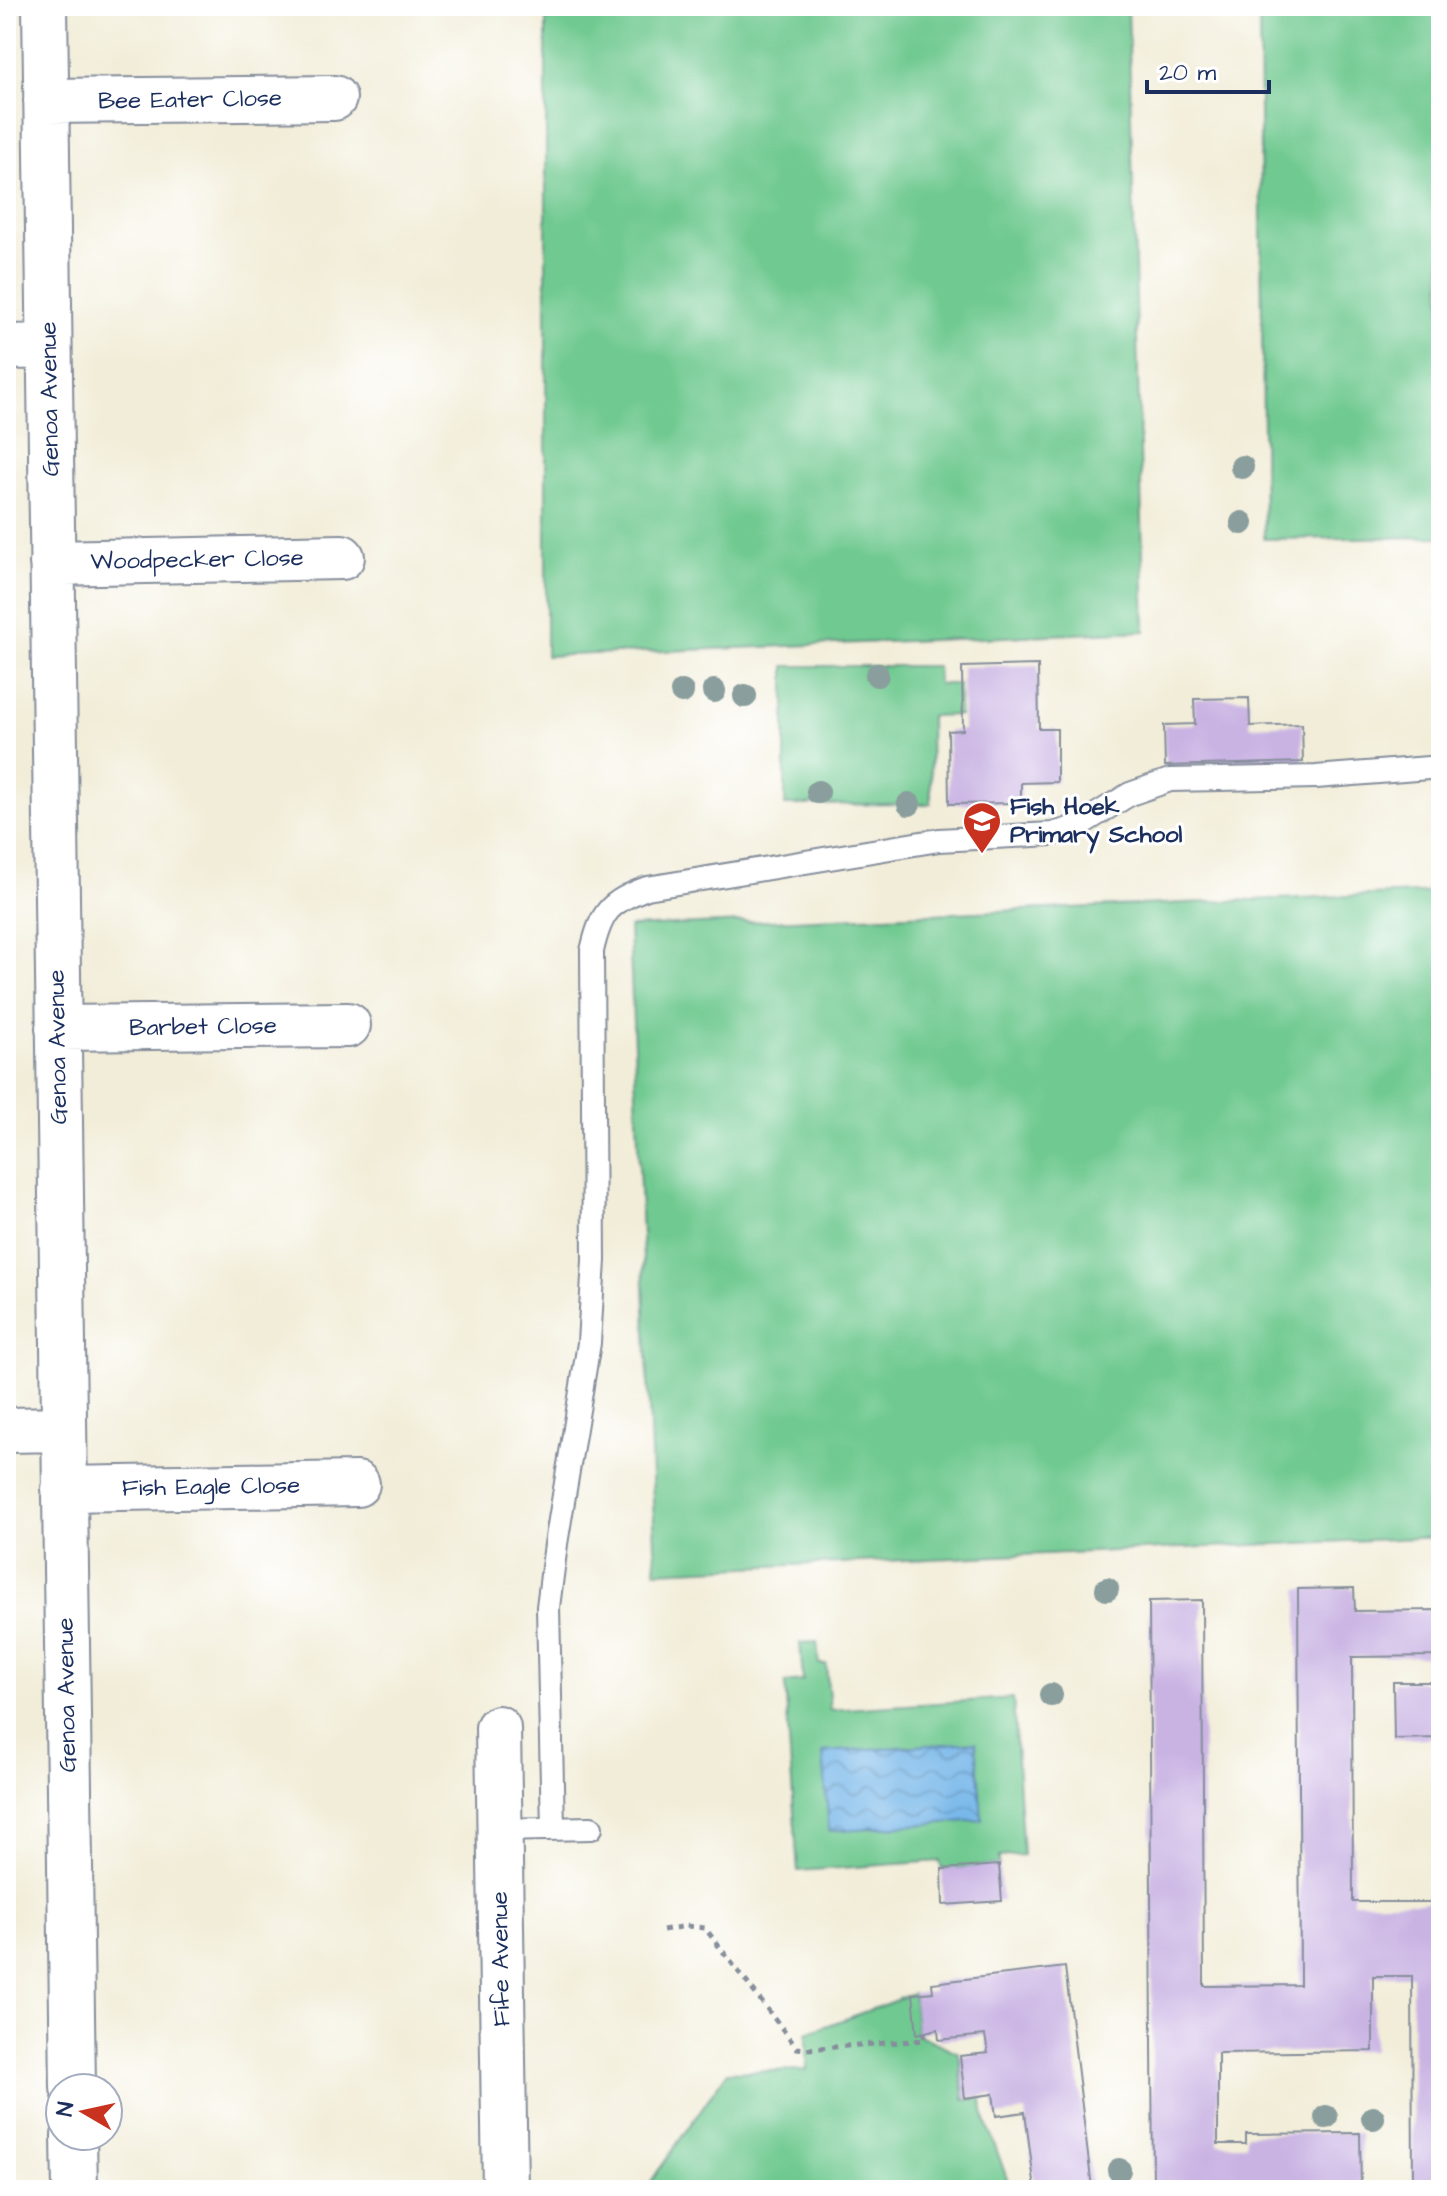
<svg xmlns="http://www.w3.org/2000/svg" width="1447" height="2196" viewBox="0 0 1447 2196" font-family="'Architects Daughter',sans-serif">
  <style>
    .green { fill: #70c990; stroke: #467c77; stroke-width: 2 }
    .water { fill: url(#water-waves); stroke: #4872a4; stroke-width: 2 }
    .building { fill: #c9b3e3 }
    .lines { fill: none; stroke-linecap: round; stroke-linejoin: round }
    .service-casing { stroke: #868e9b; stroke-width: 26 }
    .minor-casing { stroke: #868e9b; stroke-width: 48 }
    .path { stroke: #868e9b; stroke-width: 5; stroke-dasharray: 6 6; stroke-linecap: butt }
    .service { stroke: #fff; stroke-width: 22 }
    .minor { stroke: #fff; stroke-width: 44 }
    .tree { fill: #8a9e9d }
    .labels { text-anchor: middle; dominant-baseline: central; stroke-width: 6; stroke-linejoin: round; paint-order: stroke }
    .street-label { font-size: 24px; fill: #1b2f5e; stroke: #fff }
    .poi-label { font-size: 24px; font-weight: bold; fill: #1b2f5e; stroke: #fff; text-anchor: start }
  </style>
  <defs>
    <pattern id="water-waves" width="16" height="10" patternUnits="userSpaceOnUse" patternTransform="scale(2)"><rect width="16" height="10" fill="#74b6e9"/><path d="M0 5q4-4 8 0t8 0" fill="none" stroke="#5e94c0"/></pattern>
  </defs>
  <rect width="100%" height="100%" fill="#fff"/>
  <filter id="ink" filterUnits="userSpaceOnUse"><feTurbulence type="fractalNoise" baseFrequency=".0125" numOctaves="2"/><feDisplacementMap in="SourceGraphic" scale="16" xChannelSelector="R" yChannelSelector="G"/><feConvolveMatrix kernelMatrix="1 2 1 2 8 2 1 2 1" color-interpolation-filters="sRGB"/></filter>
  <filter id="wash" filterUnits="userSpaceOnUse"><feTurbulence type="fractalNoise" baseFrequency=".006" numOctaves="4" result="noise"/><feDisplacementMap in="SourceGraphic" scale="32" xChannelSelector="R" yChannelSelector="G"/><feGaussianBlur stdDeviation="1.8" result="paint"/><feColorMatrix in="noise" values="0 0 0 0 0 0 0 0 0 0 0 0 0 0 0 0 0 1.4 0 .05"/><feComposite in="paint" operator="in"/></filter>
  <g filter="url(#wash)">
    <rect width="100%" height="100%" fill="#f2edd8"/>
    <path class="green" d="M546 6H1128L1145 631 546 656Z
      M1259 6H1441V537L1264 539Z
      M785 666H937L938 684H959V715L930 716 931 804 785 805Z
      M1441 892V1537L656 1571 629 927Z
      M817 1642 819 1664H826L830 1710 1013 1698 1023 1855 999 1857V1865L942 1869 940 1861 798 1871 785 1683 803 1681 800 1643Z
      M913 1994 917 2034 959 2053 964 2100 982 2098 983 2112 1011 2190H645L727 2072 807 2070V2033Z"/>
    <path class="water" d="M976 1742 982 1820 829 1831 823 1752Z"/>
    <g id="blocks">
      <path class="building" d="M1038 665 1039 729H1057V782L1021 783V803L949 804 948 731 963 730 962 667Z
        M1249 698 1250 726 1302 724 1303 762 1165 766 1164 725 1195 724 1194 699Z
        M1354 1588 1355 1611 1441 1610V1656L1352 1657 1353 1902H1441V2190H1413L1412 1976H1373V2051L1218 2053V2144H1246V2134L1360 2133 1361 2190H1153L1149 1601 1202 1600 1204 1986 1300 1985 1298 1589Z
        M1393 1682H1441V1738L1394 1739Z
        M999 1865 1002 1901 943 1905 942 1869Z
        M1065 1967 1092 2188 1035 2190 1025 2112 996 2116 993 2094 965 2098 960 2056 988 2053 985 2035 939 2040 938 2029 917 2034 913 1994 933 1992 932 1983Z"/>
    </g>
  </g>
  <g filter="url(#ink)">
    <use href="#blocks" fill-opacity="0" stroke="#868e9b" stroke-width="2"/>
    <g class="lines">
      <defs>
        <path id="service" d="M553 1829 548 1607 556 1544 589 1343 594 1260 592 951C601 912 609 902 647 888L939 840 1052 834 1067 830 1086 821 1130 794 1170 780 1316 777 1441 767
          M498 1830 591 1828"/>
        <path id="minor" d="M45 6 73 2088
          M46 101 334 98
          M6 347 49 346
          M52 563 342 557
          M58 1028 348 1025
          M6 1430 63 1429
          M64 1489 357 1484
          M498 1728 505 2190
          M74 2136 75 2190"/>
      </defs>
      <use href="#service" class="service-casing"/>
      <use href="#minor" class="minor-casing"/>
      <path class="path" d="M663 1930 686 1926 705 1928 797 2048 807 2049 925 2040 924 2033"/>
      <use href="#service" class="service"/>
      <use href="#minor" class="minor"/>
    </g>
    <g class="tree">
      <circle cx="1242" cy="467" r="12"/>
      <circle cx="1242" cy="523" r="12"/>
      <circle cx="877" cy="675" r="12"/>
      <circle cx="714" cy="691" r="12"/>
      <circle cx="682" cy="692" r="12"/>
      <circle cx="745" cy="696" r="12"/>
      <circle cx="818" cy="792" r="12"/>
      <circle cx="909" cy="804" r="12"/>
      <circle cx="1107" cy="1589" r="12"/>
      <circle cx="1051" cy="1695" r="12"/>
      <circle cx="1326" cy="2117" r="12"/>
      <circle cx="1373" cy="2118" r="12"/>
      <circle cx="1119" cy="2170" r="12"/>
    </g>
  </g>
  <defs>
    <symbol id="school-pin" viewBox="-11 -11 22 30"><path d="M0 17L-7.5 6A9.5 9.5 0 1 1 7.5 6Z" fill="#c8321e" stroke="#fff"/><path d="M0-5L7-2L0 1L-7-2ZM-4 1L0 2.5L4 1V4Q0 6-4 4Z" fill="#fff"/></symbol>
  </defs>
  <g fill-rule="evenodd">
    <use href="#school-pin" x="960" y="799" width="44" height="60"/>
  </g>
  <g class="labels">
    <g class="street-label">
      <text transform="translate(190 100) rotate(-1)">Bee Eater Close</text>
      <text transform="translate(50 399) rotate(-91)">Genoa Avenue</text>
      <text transform="translate(197 560) rotate(-1)">Woodpecker Close</text>
      <text transform="translate(203 1027) rotate(-1)">Barbet Close</text>
      <text transform="translate(58 1047) rotate(-91)">Genoa Avenue</text>
      <text transform="translate(211 1487) rotate(-1)">Fish Eagle Close</text>
      <text transform="translate(67 1695) rotate(-91)">Genoa Avenue</text>
      <text transform="translate(501 1959) rotate(-91)">Fife Avenue</text>
    </g>
    <g class="poi-label">
      <text x="1010" y="807">Fish Hoek<tspan x="1010" dy="28">Primary School</tspan></text>
    </g>
  </g>
  <rect width="1447" height="2196" fill="none" stroke="#fff" stroke-width="32"/>
  <g transform="translate(84 2112) rotate(279)"><circle r="38" fill="#ffffff" stroke="#a4acbf" stroke-width="2"/>
  <path d="M0-6L14 30L0 20L-14 30Z" fill="#c8321e"/>
  <text y="-12" font-size="22" font-weight="bold" text-anchor="middle" fill="#1b2f5e">N</text>
  </g>
  <path d="M1147 80v12h122v-12" fill="none" stroke="#1b2f5e" stroke-width="4"/>
  <text x="1159" y="80" font-size="24" fill="#1b2f5e" stroke="#ffffff" stroke-width="6" paint-order="stroke">20 m</text>
</svg>
